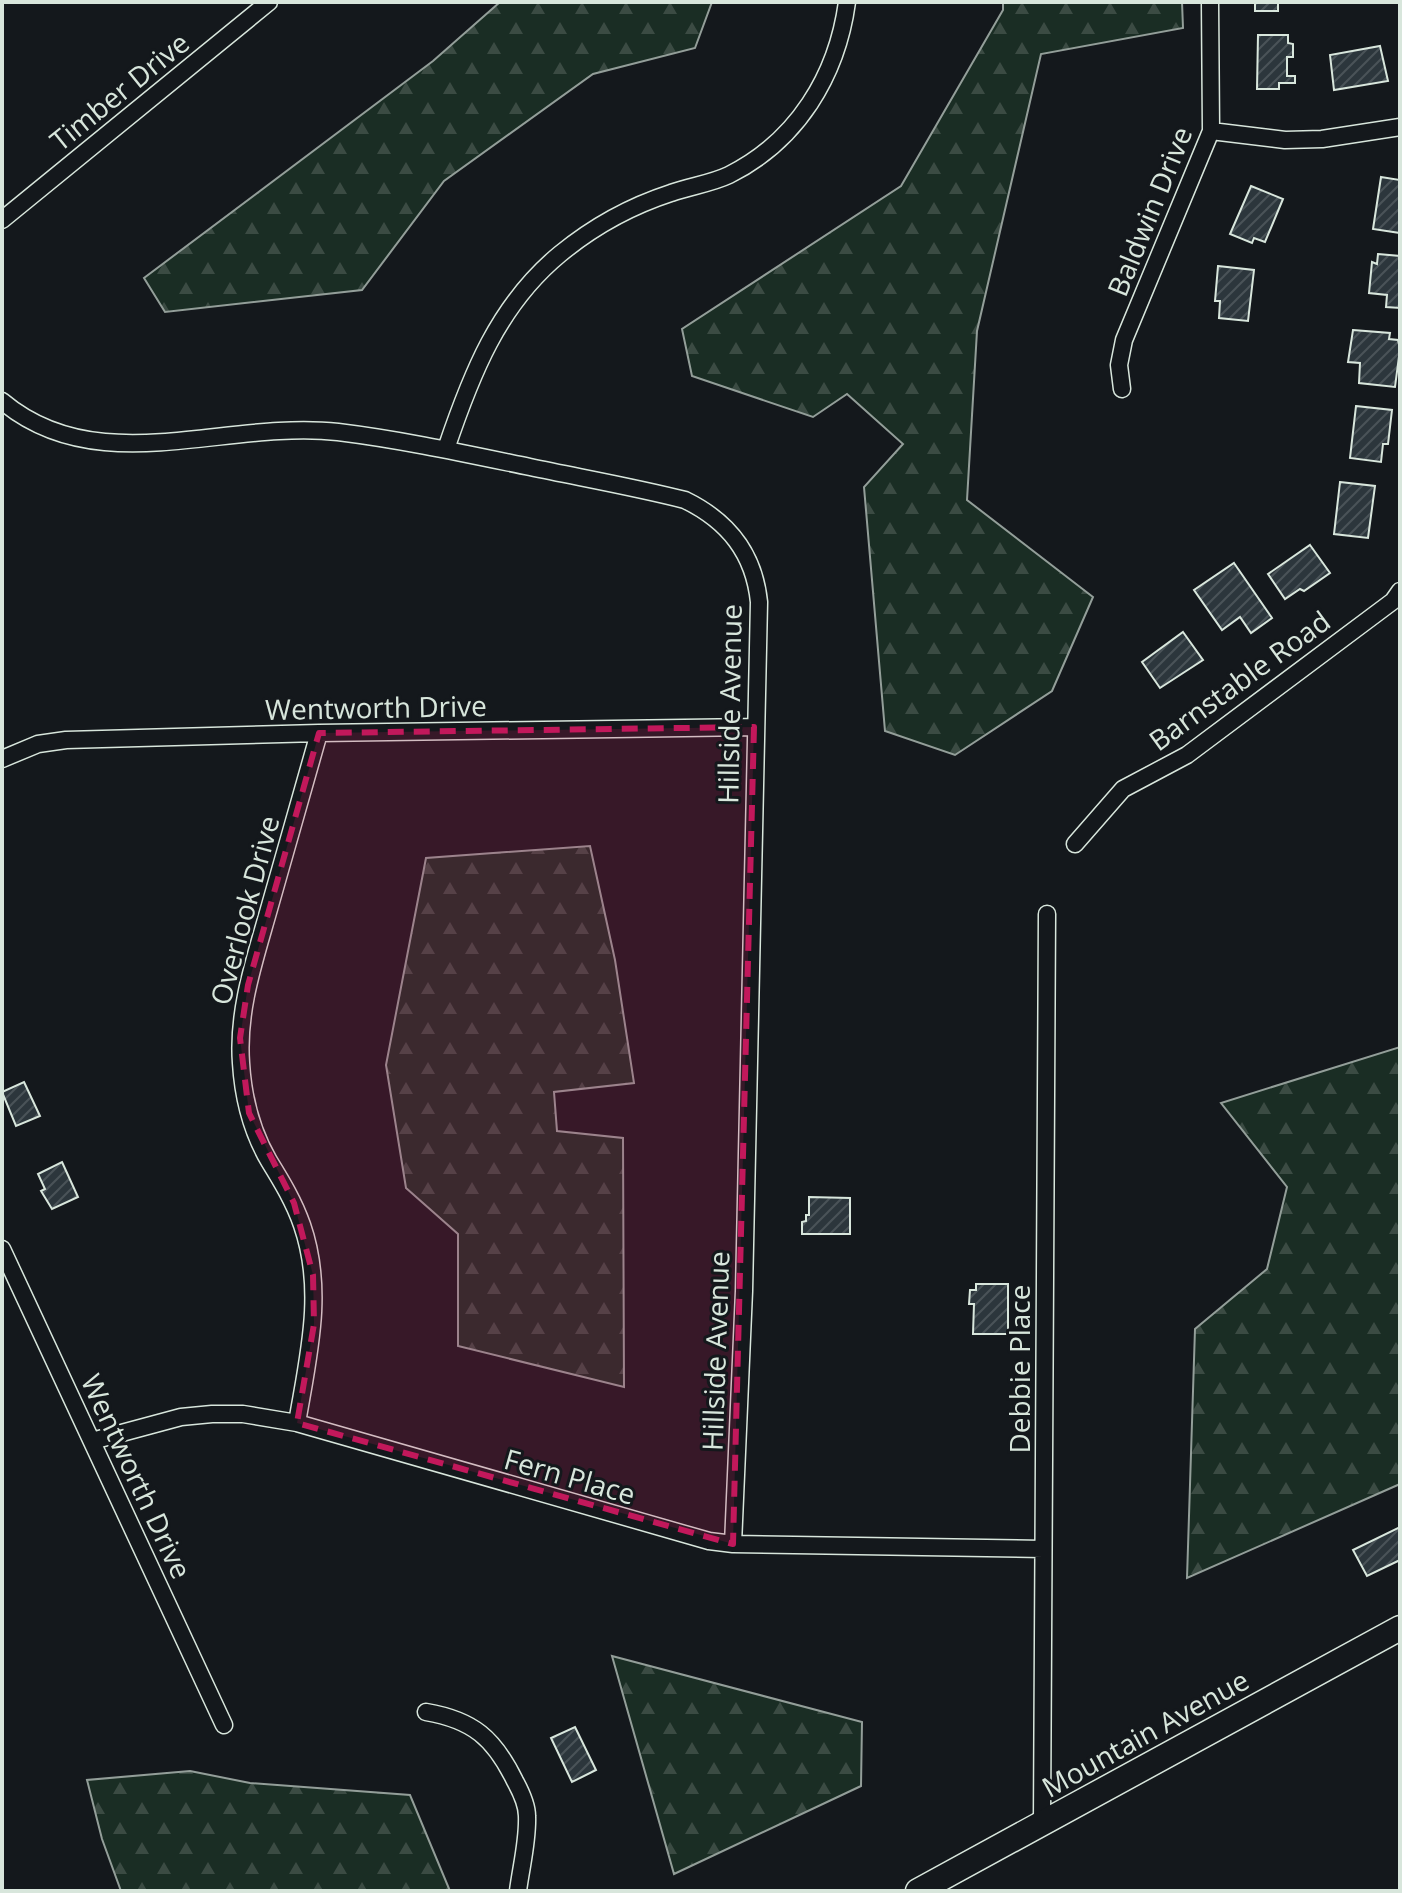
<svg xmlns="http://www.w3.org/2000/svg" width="1402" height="1893" viewBox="0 0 1402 1893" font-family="'Open Sans',sans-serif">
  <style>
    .forest { fill: url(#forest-firs); stroke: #939e99; stroke-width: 2 }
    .building { fill: url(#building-hatch); stroke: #d8e6dc; stroke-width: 2 }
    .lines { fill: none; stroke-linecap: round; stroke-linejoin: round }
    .minor-casing { stroke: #d8e6dc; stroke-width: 19 }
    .secondary-casing { stroke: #d8e6dc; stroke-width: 27 }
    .minor { stroke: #14181c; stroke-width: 16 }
    .secondary { stroke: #14181c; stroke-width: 24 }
    .marked { fill: #c2185b; fill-opacity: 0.2; stroke: #c2185b; stroke-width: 6; stroke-dasharray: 16 10; stroke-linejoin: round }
    .labels { text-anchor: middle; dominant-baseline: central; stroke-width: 6; stroke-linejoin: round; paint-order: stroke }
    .street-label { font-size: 28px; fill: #d8e6dc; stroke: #14181c }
  </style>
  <defs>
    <pattern id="forest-firs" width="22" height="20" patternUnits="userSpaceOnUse" patternTransform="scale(2)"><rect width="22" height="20" fill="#1a2d24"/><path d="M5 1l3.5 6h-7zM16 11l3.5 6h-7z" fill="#3b4b43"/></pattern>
    <pattern id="building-hatch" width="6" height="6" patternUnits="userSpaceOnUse" patternTransform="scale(2)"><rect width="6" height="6" fill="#2c363c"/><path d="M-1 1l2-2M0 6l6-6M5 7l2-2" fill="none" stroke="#4a5358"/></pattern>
  </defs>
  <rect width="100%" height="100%" fill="#14181c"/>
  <path class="forest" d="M500 2H712L695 48 593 74 444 181 362 290 165 312 144 278 433 61Z
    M1003 2H1182L1183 28 1041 54 977 331 967 500 1093 597 1052 691 955 755 885 731 864 487 903 444 847 394 813 417 692 376 682 329 901 186 1003 10Z
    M590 846 615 960 634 1083 554 1092 557 1131 623 1138 624 1387 458 1346V1234L406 1188 386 1065 426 858Z
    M1400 1047V1484L1187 1578 1195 1329 1267 1269 1287 1187 1221 1103Z
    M612 1656 862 1722 861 1786 674 1874Z
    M190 1771 250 1783 410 1795 450 1891H121L102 1839 87 1780Z"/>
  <path class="building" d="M1255 2H1278V11H1255Z
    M1258 35H1288V43L1293 44V57H1287V76H1295V83H1279V89H1257Z
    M1380 46 1388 81 1334 90 1330 55Z
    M1381 177 1400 180V233L1373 229Z
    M1251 186 1283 199 1265 242 1254 238 1252 243 1230 234Z
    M1378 254 1400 256V308L1386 307 1387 295 1369 293 1372 262 1377 264Z
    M1218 266 1254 270 1248 321 1219 318 1220 301H1215Z
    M1353 330 1390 333 1389 339 1398 340 1400 349 1395 387 1359 383 1360 363 1348 362Z
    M1356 406 1392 410 1388 444H1383L1381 462 1350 458Z
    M1340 482 1375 486 1368 538 1334 534Z
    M1310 545 1330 573 1304 591 1300 589 1285 599 1268 574Z
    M1234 563 1272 618 1251 633 1240 617 1222 630 1194 590Z
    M1183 632 1203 660 1160 688 1142 662Z
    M24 1082 40 1116 16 1126 2 1092Z
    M62 1162 78 1197 52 1209 41 1191 45 1189 38 1174Z
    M809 1197 850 1198V1234H802V1222L806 1221V1215H809Z
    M976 1284H1008V1334H973L974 1304H969L970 1290H976Z
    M1400 1527V1560L1367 1576 1353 1550Z
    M575 1727 596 1770 572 1782 551 1738Z"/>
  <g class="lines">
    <defs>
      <path id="minor" d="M1211 131 1285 140 1322 139 1400 127
        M2 220 269 2
        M1122 389 1119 365 1124 340 1211 131 1210 2
        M2 401C98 482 226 419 338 432 403 440 467 454 530 467 582 478 634 487 685 500 728 521 754 553 759 602L744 1291 733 1544
        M446 449C471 375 498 305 560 254 594 226 631 206 671 193 690 186 710 184 729 175 797 141 837 76 847 2
        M2 759 38 744 66 740 319 733 754 727
        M1075 844 1123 789 1187 755 1393 601 1400 591
        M2 1249 224 1725
        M297 1423C308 1357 325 1291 302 1225 294 1202 282 1182 269 1161 252 1132 243 1096 241 1063 237 1010 255 959 269 909 286 850 302 792 319 733
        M92 1441 181 1417 212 1414H243L297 1423 709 1541 733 1544 1043 1549
        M426 1712C473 1720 494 1738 515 1781 521 1792 527 1804 527 1816 528 1841 521 1867 518 1891
        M1042 1823 1047 914"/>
      <path id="secondary" d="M918 1891 1400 1628"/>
    </defs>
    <use href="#minor" class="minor-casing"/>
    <use href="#secondary" class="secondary-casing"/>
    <use href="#minor" class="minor"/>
    <use href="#secondary" class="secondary"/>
  </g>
  <path class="marked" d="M754 727 733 1544 297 1423 314 1324 313 1275 294 1203 249 1113 240 1038 248 985 319 733Z"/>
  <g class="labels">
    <g class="street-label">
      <text transform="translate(119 91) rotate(-39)">Timber Drive</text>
      <text transform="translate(1149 211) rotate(-68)">Baldwin Drive</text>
      <text transform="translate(1239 680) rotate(-36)">Barnstable Road</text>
      <text transform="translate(729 704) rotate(-89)">Hillside Avenue</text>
      <text transform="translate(376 707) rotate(-1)">Wentworth Drive</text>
      <text transform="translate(244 910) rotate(-75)">Overlook Drive</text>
      <text transform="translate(715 1351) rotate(-88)">Hillside Avenue</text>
      <text transform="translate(1019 1369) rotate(-90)">Debbie Place</text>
      <text transform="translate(137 1476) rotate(65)">Wentworth Drive</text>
      <text transform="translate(570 1476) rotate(16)">Fern Place</text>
      <text transform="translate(1145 1733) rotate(-29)">Mountain Avenue</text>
    </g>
  </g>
  <rect width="1402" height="1893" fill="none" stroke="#d8e6dc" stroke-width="8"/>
</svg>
